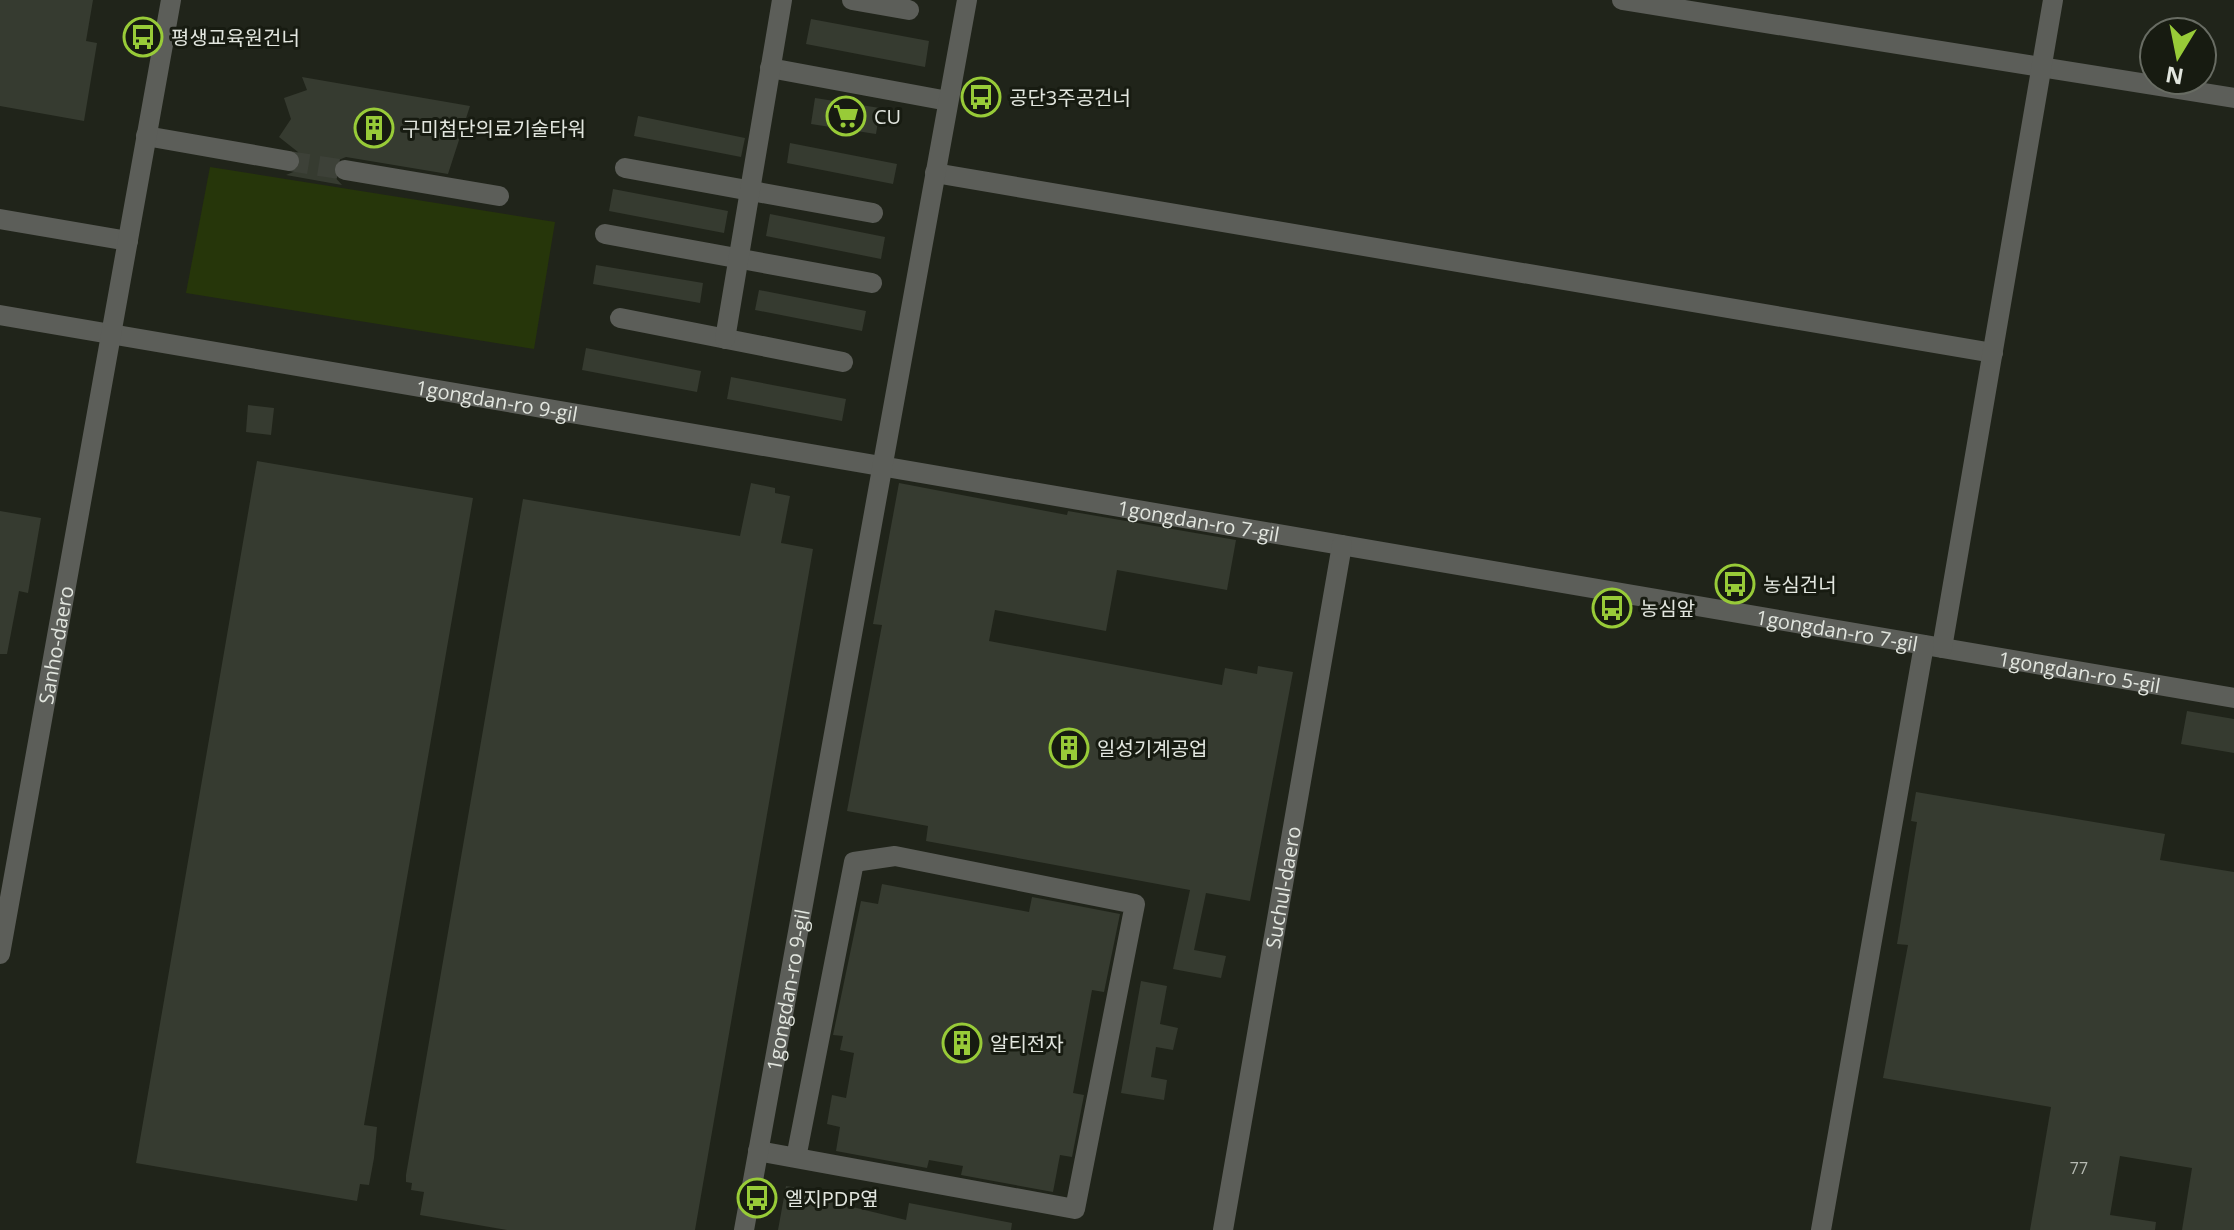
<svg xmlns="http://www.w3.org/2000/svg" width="2234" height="1230" viewBox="0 0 2234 1230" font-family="'Open Sans','Noto Sans KR',sans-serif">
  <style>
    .green { fill: #26360a }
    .building { fill: #363b30 }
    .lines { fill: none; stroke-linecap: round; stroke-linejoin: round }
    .minor-tunnel { stroke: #3d4138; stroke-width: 20; stroke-dasharray: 20 10; stroke-linecap: butt }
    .minor { stroke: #5c5e59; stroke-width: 20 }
    .labels { text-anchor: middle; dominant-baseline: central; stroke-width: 6; stroke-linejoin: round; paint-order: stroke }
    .number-label { font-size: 16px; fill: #b7bbb3 }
    .poi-label { font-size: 20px; fill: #e2e6df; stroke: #171b11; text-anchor: start }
    .street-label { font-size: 20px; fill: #e2e6df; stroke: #171b11 }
  </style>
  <rect width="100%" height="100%" fill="#20241a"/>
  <path class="green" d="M210 167 555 222 534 349 186 293Z"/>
  <path class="building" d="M0 0H93L86 41 97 43 84 121 0 106Z
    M811 19 929 41 925 67 806 44Z
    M302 77 470 106 448 174 346 157 336 161 332 169 333 175 342 185 286 175 298 170 302 162 298 152 279 137 291 119 284 98 307 90Z
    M815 98 880 108 876 134 811 124Z
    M638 116 745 138 741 157 634 136Z
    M790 143 897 164 893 184 787 163Z
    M613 189 728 211 724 233 609 211Z
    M770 214 885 237 881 259 766 236Z
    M596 265 703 283 700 303 593 284Z
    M759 290 866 311 862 331 755 310Z
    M586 348 701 371 697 392 582 370Z
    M731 377 846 399 842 421 727 399Z
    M248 405 274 408 271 435 246 432Z
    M257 461 473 498 364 1125 377 1127 374 1158 369 1185 360 1184 357 1201 136 1163Z
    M751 483 775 488V493L790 496 781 543 813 549 695 1230H507L420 1215 424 1192 411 1190 412 1183 406 1182V1175L523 499 740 536Z
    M899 483 1067 515 1068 511 1236 540 1227 590 1117 570 1106 631 995 610 989 641 1222 685 1225 668 1257 674 1258 666 1293 672 1250 901 1206 893 1194 950 1226 956 1221 978 1173 969 1190 890 926 841 928 826 847 811 882 625 873 624Z
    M0 511 41 518 28 593 19 591 7 654H0Z
    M2187 711 2234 719V753L2181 744Z
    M1916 792 2165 834 2160 860 2234 872V1230H2182L2192 1168 2120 1156 2110 1215 2156 1222 2155 1230H2030L2051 1107 1883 1078 1908 945 1897 944 1917 822 1911 821Z
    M882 884 1029 912 1032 897 1120 914 1104 992 1092 990 1073 1093 1084 1095 1072 1157 1060 1155 1053 1192 961 1175 963 1166 929 1160 927 1168 836 1151 840 1127 827 1124 832 1095 846 1098 854 1053 840 1050 843 1036 833 1035 861 901 878 904Z
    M1141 981 1167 986 1160 1024 1178 1028 1173 1050 1156 1047 1151 1077 1167 1080 1164 1100 1121 1093Z
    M786 1186 829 1193 828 1201 906 1220 909 1203 1012 1223 1011 1230H778Z"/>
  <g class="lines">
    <path class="minor-tunnel" d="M289 161 345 170"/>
    <g class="minor">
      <path d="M852 0 909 10"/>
      <path d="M1622 0 2234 98"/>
      <path d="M770 68 948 101"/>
      <path d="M146 136 289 161"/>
      <path d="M625 168 873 213"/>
      <path d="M345 170 499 196"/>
      <path d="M935 173 1993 353"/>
      <path d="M0 219 128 241"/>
      <path d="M605 234 872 283"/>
      <path id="s1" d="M0 315 2234 698"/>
      <path d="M620 318 843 362"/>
      <path d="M725 339 782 0"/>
      <path d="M1942 648 2053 0"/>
      <path id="s2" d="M0 954 171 0"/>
      <path d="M758 1151 1075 1209 1135 904 895 856 854 862 796 1158"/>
      <path id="s3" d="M744 1230 967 0"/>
      <path id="s4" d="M1223 1230 1342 545"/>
      <path d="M1821 1230 1924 645"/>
    </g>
  </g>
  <defs>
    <symbol id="bus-ring" viewBox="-11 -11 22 22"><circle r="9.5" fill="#171b11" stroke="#98cb38" stroke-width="1.5"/><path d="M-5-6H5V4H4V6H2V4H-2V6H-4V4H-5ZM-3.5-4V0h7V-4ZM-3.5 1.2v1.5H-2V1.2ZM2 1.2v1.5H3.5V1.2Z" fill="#98cb38"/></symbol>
    <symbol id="supermarket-ring" viewBox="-11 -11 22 22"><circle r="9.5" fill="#171b11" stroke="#98cb38" stroke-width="1.5"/><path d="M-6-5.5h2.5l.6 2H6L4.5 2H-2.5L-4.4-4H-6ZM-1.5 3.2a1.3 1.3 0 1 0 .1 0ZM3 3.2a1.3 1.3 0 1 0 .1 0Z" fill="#98cb38"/></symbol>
    <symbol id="building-ring" viewBox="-11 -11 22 22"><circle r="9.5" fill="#171b11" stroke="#98cb38" stroke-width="1.5"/><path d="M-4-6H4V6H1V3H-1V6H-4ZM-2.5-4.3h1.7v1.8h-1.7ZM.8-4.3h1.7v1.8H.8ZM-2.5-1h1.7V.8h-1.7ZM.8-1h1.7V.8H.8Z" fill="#98cb38"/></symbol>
  </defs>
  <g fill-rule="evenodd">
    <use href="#bus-ring" x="121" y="15" width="44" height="44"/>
    <use href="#bus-ring" x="959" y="75" width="44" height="44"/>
    <use href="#supermarket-ring" x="824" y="94" width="44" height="44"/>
    <use href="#building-ring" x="352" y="106" width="44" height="44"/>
    <use href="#bus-ring" x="1713" y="562" width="44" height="44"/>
    <use href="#bus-ring" x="1590" y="586" width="44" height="44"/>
    <use href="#building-ring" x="1047" y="726" width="44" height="44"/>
    <use href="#building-ring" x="940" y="1021" width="44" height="44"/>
    <use href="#bus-ring" x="735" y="1176" width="44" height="44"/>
  </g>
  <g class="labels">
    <g class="number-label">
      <text x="2079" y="1168">77</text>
    </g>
    <g class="poi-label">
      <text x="171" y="37">평생교육원건너</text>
      <text x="1009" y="97">공단3주공건너</text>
      <text x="874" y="116">CU</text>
      <text x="402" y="128">구미첨단의료기술타워</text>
      <text x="1763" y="584">농심건너</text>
      <text x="1640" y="608">농심앞</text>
      <text x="1097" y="748">일성기계공업</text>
      <text x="990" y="1043">알티전자</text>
      <text x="785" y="1198">엘지PDP옆</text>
    </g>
    <g class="street-label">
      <text stroke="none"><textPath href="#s1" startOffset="504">1gongdan-ro 9-gil</textPath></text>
      <text stroke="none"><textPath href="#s1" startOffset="1216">1gongdan-ro 7-gil</textPath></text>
      <text stroke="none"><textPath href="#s1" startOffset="1864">1gongdan-ro 7-gil</textPath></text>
      <text stroke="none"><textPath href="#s2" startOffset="314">Sanho-daero</textPath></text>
      <text stroke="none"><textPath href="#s1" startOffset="2110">1gongdan-ro 5-gil</textPath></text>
      <text stroke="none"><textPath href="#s4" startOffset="348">Suchul-daero</textPath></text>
      <text stroke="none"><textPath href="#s3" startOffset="244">1gongdan-ro 9-gil</textPath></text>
    </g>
  </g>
  <g transform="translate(2178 56) rotate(190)"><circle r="38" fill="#171b11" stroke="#686c63" stroke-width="2"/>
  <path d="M0-6L14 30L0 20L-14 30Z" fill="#98cb38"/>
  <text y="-12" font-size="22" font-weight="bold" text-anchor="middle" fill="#e2e6df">N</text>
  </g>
</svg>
